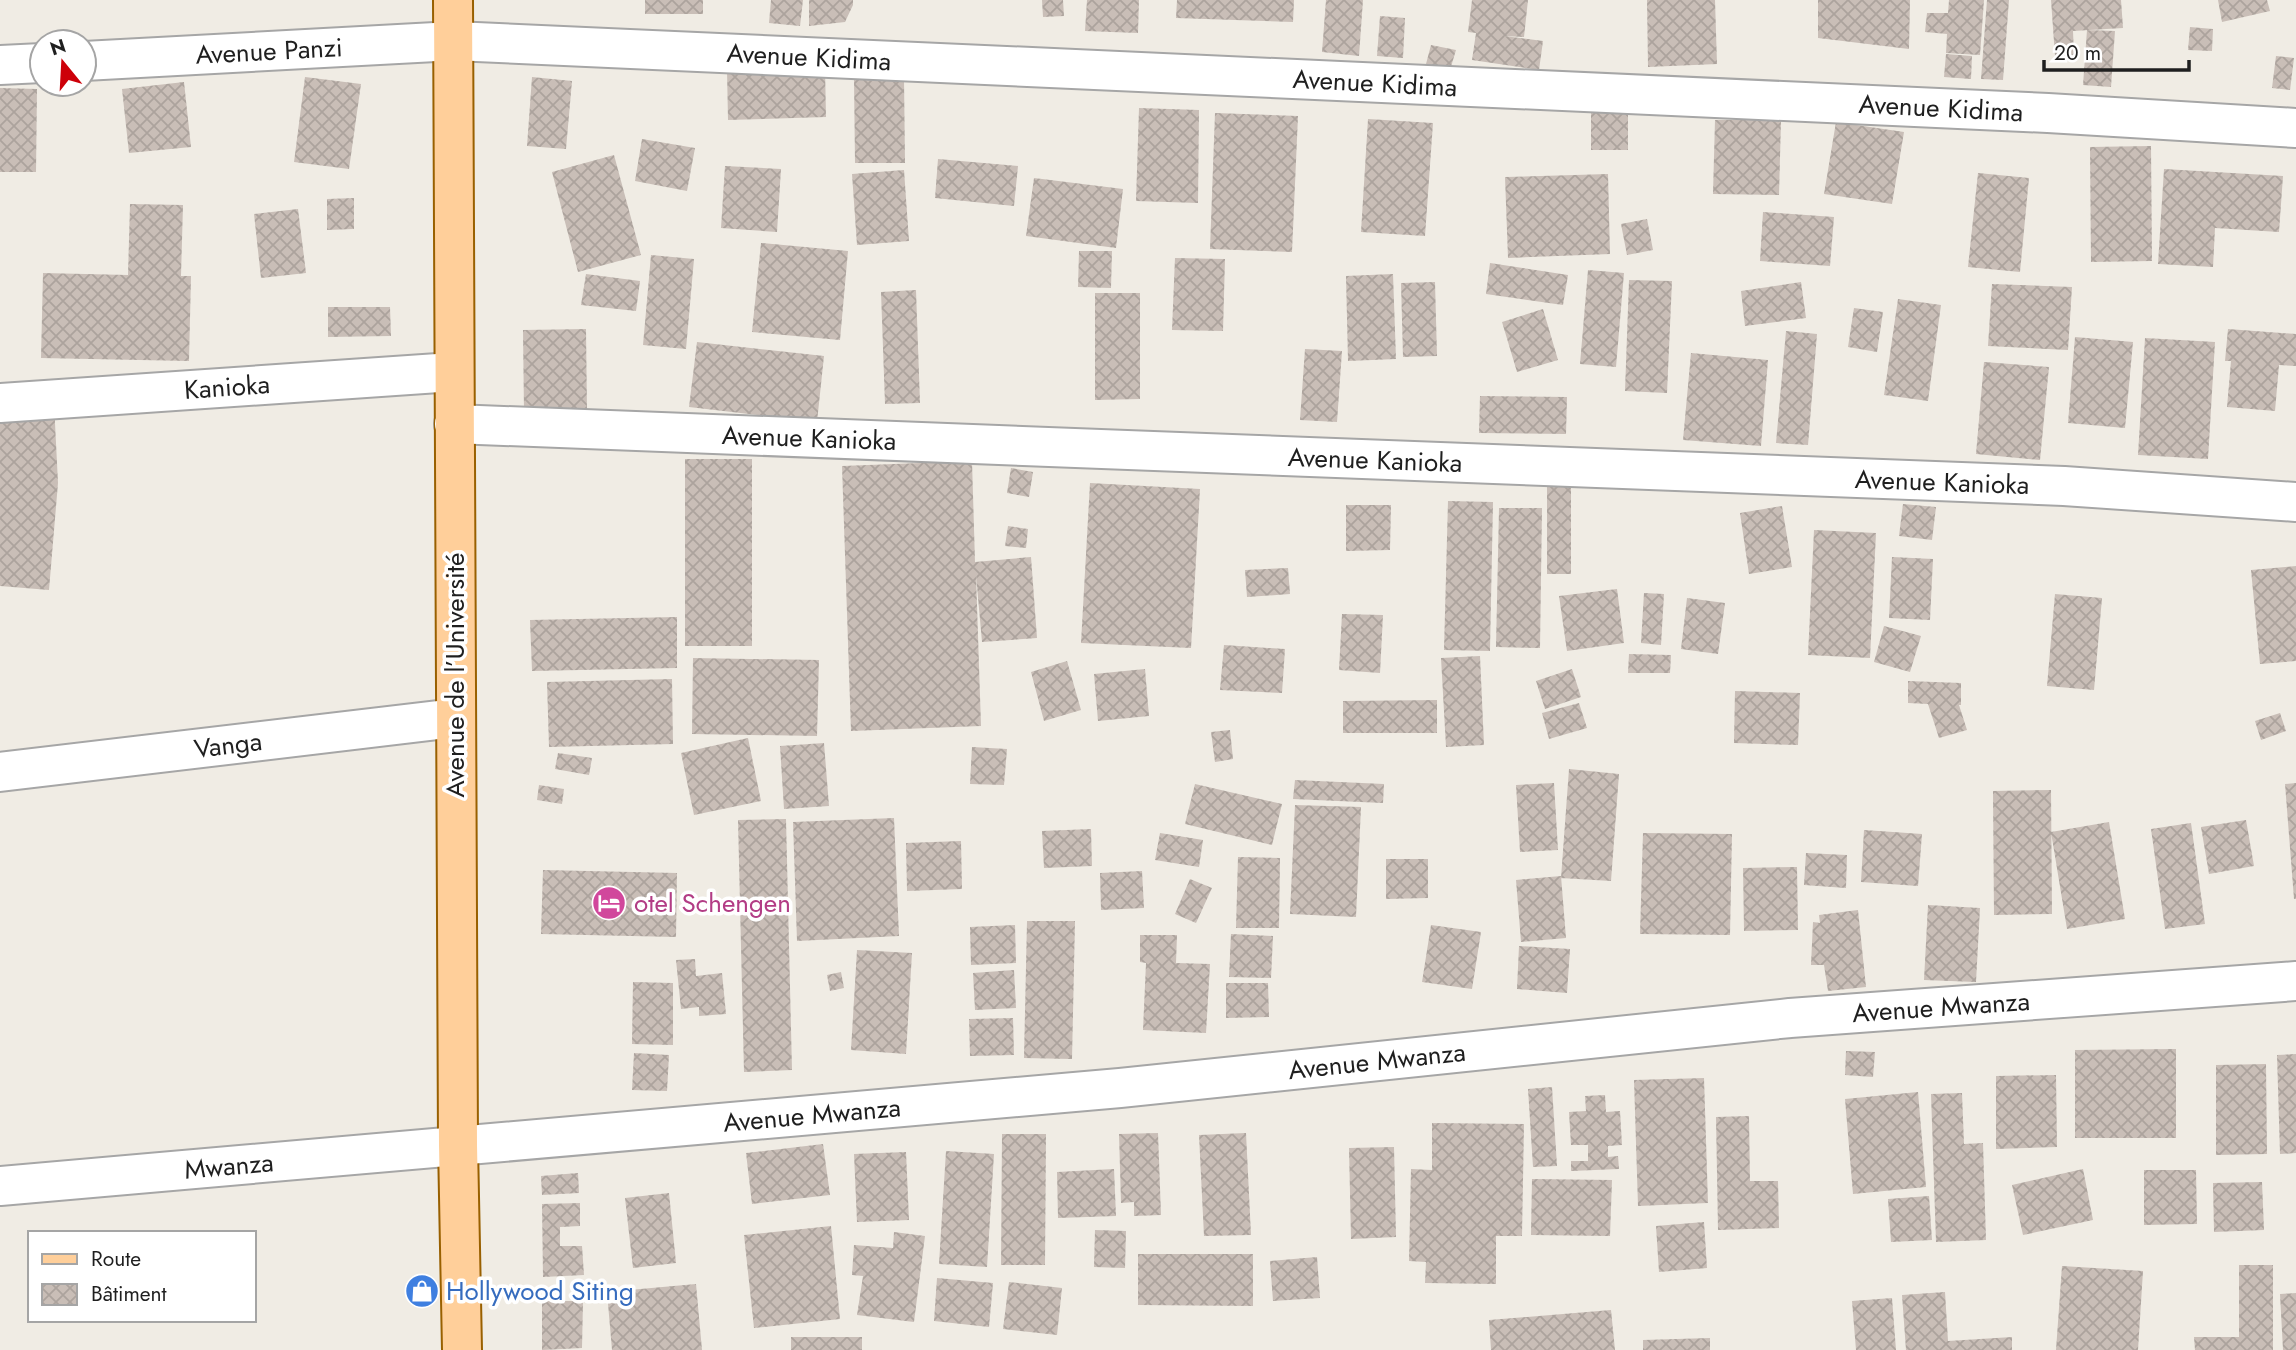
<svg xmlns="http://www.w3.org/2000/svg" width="2296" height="1350" font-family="Jost,sans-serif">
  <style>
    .building { fill: url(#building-cross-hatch) }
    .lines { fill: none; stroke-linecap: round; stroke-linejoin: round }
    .minor-casing { stroke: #a6a6a6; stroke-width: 42 }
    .major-casing { stroke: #996000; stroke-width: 42 }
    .minor { stroke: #fff; stroke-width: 38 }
    .major { stroke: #ffcf9a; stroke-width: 38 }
    .labels { text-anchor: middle; stroke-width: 7; stroke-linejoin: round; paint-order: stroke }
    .street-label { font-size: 26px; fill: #1f1f1f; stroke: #fff }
    .hotel-label { font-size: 26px; fill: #b23c85; stroke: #fff; text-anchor: start }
    .shop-label { font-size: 26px; fill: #366cbe; stroke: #fff; text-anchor: start }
  </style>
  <defs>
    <pattern id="building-cross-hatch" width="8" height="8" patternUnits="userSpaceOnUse" patternTransform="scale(1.75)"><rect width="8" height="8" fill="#c9beb7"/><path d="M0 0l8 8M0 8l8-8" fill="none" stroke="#aca39d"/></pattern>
  </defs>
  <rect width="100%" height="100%" fill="#f0ece4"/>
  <path class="building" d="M645 0H703V14H645Z
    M771 0H803L800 26 769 23Z
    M809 0H853V5L845 22 809 26Z
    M1042 0H1063L1064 16 1043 17Z
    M1087 0H1139L1138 33 1085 31Z
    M1177 0H1294L1293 22 1176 18Z
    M1326 0H1363L1359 56 1322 52Z
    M1472 0H1528L1524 37 1504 36 1543 41 1539 70 1472 60 1476 33 1468 32Z
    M1647 0H1715L1717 64 1648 67Z
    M1818 0H1910L1909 49 1818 38Z
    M1949 0H1984L1980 55 1946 53 1947 34 1925 32 1927 13H1948Z
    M1987 0H2009L2003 80 1981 79Z
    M2051 0H2121L2123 28 2073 31 2074 55 2055 56Z
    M2218 0H2267L2270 11 2222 22Z
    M1380 16 1405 18 1403 58 1377 56Z
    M2190 27 2213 29 2212 51 2188 50Z
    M2087 30 2115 31 2111 87 2083 85Z
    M1431 45 1456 50 1450 70 1426 64Z
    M1946 54 1972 56 1971 79 1944 77Z
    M2276 56 2294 58 2290 90 2272 88Z
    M825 67 826 117 728 120 727 70Z
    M305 77 361 84 349 169 294 162Z
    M532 77 572 81 566 149 527 146Z
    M904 79 905 163H855L854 80Z
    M184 82 191 147 129 153 122 89Z
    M0 88 37 89 36 172H0Z
    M1628 104V150H1591V105Z
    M1139 108 1199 110 1198 203 1136 201Z
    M1215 113 1298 116 1292 252 1210 249Z
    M1368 119 1433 123 1425 236 1361 232Z
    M1715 120H1781L1779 195 1713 194Z
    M1836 122 1904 132 1892 204 1824 194Z
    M642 139 695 148 687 191 635 181Z
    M2151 146 2152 261 2091 262 2090 147Z
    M614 155 641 255 578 272 552 172Z
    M938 159 1018 166 1014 206 935 198Z
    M725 166 781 169 777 232 721 228Z
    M2164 169 2283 176 2279 232 2215 228 2213 267 2158 264Z
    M904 170 909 241 857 245 852 174Z
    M1978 173 2029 178 2020 272 1968 267Z
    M1608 174 1610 254 1508 258 1505 177Z
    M1034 178 1123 189 1116 248 1026 236Z
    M354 198V229L327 230V199Z
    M130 204 183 205 181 276H191L189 361 41 358 43 273 128 275Z
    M298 209 306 273 261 278 254 214Z
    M1763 212 1834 217 1830 266 1760 261Z
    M1647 219 1653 250 1627 255 1621 224Z
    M761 243 848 251 840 340 752 332Z
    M1079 251H1112L1111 288 1078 287Z
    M651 255 694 259 686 349 643 345Z
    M1175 258 1225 259 1223 331 1172 330Z
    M1490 263 1568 275 1563 305 1486 294Z
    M1588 270 1624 273 1616 367 1580 364Z
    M586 274 640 281 636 311 581 305Z
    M1393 274 1396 359 1348 361 1346 276Z
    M1629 280 1672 281 1667 393 1625 391Z
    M1435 282 1437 356 1403 357 1401 283Z
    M1801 282 1806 318 1745 326 1741 291Z
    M1992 284 2072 287 2068 350 1988 346Z
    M916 290 920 403 885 404 881 292Z
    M1095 293H1140V399L1095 400Z
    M1898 299 1941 305 1928 401 1884 395Z
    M328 307H390L391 336 328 337Z
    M1854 308 1883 312 1877 352 1848 347Z
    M1543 309 1558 360 1517 372 1502 322Z
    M586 329 587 411 524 412 523 330Z
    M2228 329 2296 334V366L2279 365 2275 411 2227 407 2231 361H2225Z
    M1786 331 1817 334 1808 445 1776 443Z
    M2075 337 2133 342 2125 428 2068 423Z
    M2145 338 2215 342 2208 459 2138 455Z
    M697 342 824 356 817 422 689 407Z
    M1305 349 1342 351 1337 422 1300 420Z
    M1691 353 1768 360 1761 446 1683 440Z
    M1984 362 2049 367 2040 460 1976 454Z
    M1480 396 1567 397 1566 434 1479 433Z
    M54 403 58 483 49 590 0 586V406Z
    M685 459H752V646H685Z
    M972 461 975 562 1031 557 1037 638 982 642 976 575 981 726 851 731 842 466Z
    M1011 468 1033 472 1029 497 1007 493Z
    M1090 483 1200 489 1191 648 1081 643Z
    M1547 487H1571V574H1547Z
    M1448 501 1493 502 1490 651 1444 650Z
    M1903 504 1936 507 1932 540 1899 536Z
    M1346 505H1391L1390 550 1346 551Z
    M1782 506 1792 567 1749 574 1740 513Z
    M1499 508H1542L1540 648 1496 647Z
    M1008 526 1028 529 1026 548 1005 546Z
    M1814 530 1876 533 1870 658 1808 655Z
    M1892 557 1933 559 1930 620 1889 618Z
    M2296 566V661L2260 664 2251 570Z
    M1288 568 1290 594 1247 597 1245 570Z
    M1617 589 1624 643 1567 651 1559 596Z
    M1644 593 1664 594 1661 645 1641 643Z
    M2055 594 2102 598 2094 690 2047 686Z
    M1687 598 1725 603 1718 654 1681 649Z
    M1342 614 1383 615 1380 673 1339 670Z
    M677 617V668L532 671 530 620Z
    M1884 626 1921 636 1910 672 1874 662Z
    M1224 645 1285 649 1282 693 1220 690Z
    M1629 654 1671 655 1670 673H1628Z
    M1480 656 1484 745 1446 747 1441 658Z
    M693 658 819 660 817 736 692 734Z
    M1067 661 1081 710 1044 721 1031 672Z
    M1145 669 1149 716 1098 721 1094 674Z
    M1572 669 1581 697 1545 709 1536 681Z
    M672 679 673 744 549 747 547 682Z
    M1908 681 1961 683V705H1959L1967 730 1939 738 1928 704 1908 703Z
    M1735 691 1800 693 1798 745 1734 743Z
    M1437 700V733H1343V701Z
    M1579 703 1587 728 1549 739 1542 713Z
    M2280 713 2286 731 2261 740 2255 721Z
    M1230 730 1233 759 1215 762 1211 732Z
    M748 738 761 801 694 815 681 753Z
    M824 743 829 806 784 809 780 746Z
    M972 747 1007 749 1004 785 970 784Z
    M558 753 592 758 589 775 555 769Z
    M1569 769 1619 774 1611 881 1561 878Z
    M1295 780 1384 784 1383 803 1293 799Z
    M1554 783 1558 850 1520 852 1516 785Z
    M2296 783V899H2294L2285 784Z
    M1195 784 1282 804 1272 845 1185 824Z
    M539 785 564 789 562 804 537 800Z
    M2051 790 2052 914 1994 915 1993 791Z
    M1295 805 1361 807 1356 917 1290 914Z
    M894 818 899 936 797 941 793 822Z
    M786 819 792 1070 744 1072 738 820Z
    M2246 820 2254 866 2209 874 2201 827Z
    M2109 822 2125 919 2067 929 2051 832Z
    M2191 823 2205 924 2165 929 2151 829Z
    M1091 829 1092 866 1044 868 1042 831Z
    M1864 830 1922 834 1918 886 1861 882Z
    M1160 833 1203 840 1199 867 1155 860Z
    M1643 833 1732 834 1730 935 1640 934Z
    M961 841 962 889 907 891 906 843Z
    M1806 853 1847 855 1846 888 1804 885Z
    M1238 857 1280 858 1279 928H1236Z
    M1386 859H1428V898L1386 899Z
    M1797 867 1798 930 1744 931 1743 868Z
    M543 870 677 873 676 937 541 934Z
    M1142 871 1144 908 1101 910 1100 873Z
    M1561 876 1566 938 1521 942 1516 880Z
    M1190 879 1212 888 1196 923 1175 914Z
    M1928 905 1980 908 1976 982 1924 980Z
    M1858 910 1866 987 1828 991 1824 965H1811L1813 922 1820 923 1819 915Z
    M1027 921H1075L1072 1059 1024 1058Z
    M1015 925 1016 963 971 965 970 927Z
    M1431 925 1481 932 1472 989 1422 982Z
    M1231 934 1273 936 1271 978 1229 977Z
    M1140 935H1177L1176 963 1210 964 1206 1033 1143 1030 1146 963 1140 962Z
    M1519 946 1570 949 1567 993 1517 989Z
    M857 950 912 953 906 1054 851 1050Z
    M695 959 696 976 722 973 726 1014 699 1016V1007L681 1009 676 960Z
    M1014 970 1016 1008 975 1010 973 973Z
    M841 972 844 988 830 991 827 975Z
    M633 982 673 983V1045L632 1044Z
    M1226 983H1268L1269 1017 1226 1018Z
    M1013 1018 1014 1055 970 1056 969 1019Z
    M2176 1049V1138H2075V1050Z
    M1846 1051 1875 1052 1873 1077 1845 1075Z
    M634 1053 669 1055 667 1091 632 1090Z
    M2296 1054V1153L2280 1154 2277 1055Z
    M2266 1064 2267 1154 2216 1155V1065Z
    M2056 1075 2057 1147 1996 1149V1076Z
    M1704 1078 1708 1203 1638 1206 1634 1080Z
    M1552 1087 1557 1166 1533 1167 1528 1089Z
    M1918 1092 1926 1187 1853 1194 1845 1099Z
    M1962 1093 1964 1144 1983 1143 1986 1240 1936 1242 1931 1094Z
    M1605 1095 1606 1112 1620 1111 1622 1145 1608 1146V1157L1618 1156 1619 1169 1571 1171V1161H1588V1145H1571L1569 1112 1586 1111 1585 1096Z
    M1749 1116 1750 1181H1778L1779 1228 1718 1230 1716 1117Z
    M1432 1123 1524 1124 1522 1236H1496V1284L1425 1283 1426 1262 1409 1261 1411 1169 1432 1170Z
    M1158 1133 1161 1215 1134 1216V1202L1121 1203 1119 1134Z
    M1246 1133 1251 1235 1204 1236 1199 1135Z
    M1002 1134H1046L1045 1265H1001Z
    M823 1144 830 1195 752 1204 746 1153Z
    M1394 1147 1396 1237 1351 1239 1349 1148Z
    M946 1151 994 1154 987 1267 939 1264Z
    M906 1152 909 1220 857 1222 854 1154Z
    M1114 1169 1116 1216 1058 1218 1057 1172Z
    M2083 1169 2093 1220 2023 1235 2012 1185Z
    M2144 1170H2196L2197 1224 2144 1225Z
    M578 1173 579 1193 542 1195 541 1176Z
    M1532 1179 1612 1180 1610 1236 1531 1235Z
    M2262 1182 2264 1230 2214 1232 2213 1183Z
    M669 1193 676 1263 633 1268 625 1198Z
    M1929 1196 1932 1240 1891 1242 1888 1199Z
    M580 1203V1226L560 1227V1246H582L584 1275 543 1277 542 1204Z
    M1704 1222 1707 1268 1659 1272 1656 1226Z
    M831 1226 840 1319 754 1328 744 1235Z
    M1095 1230 1126 1231 1125 1268 1094 1267Z
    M894 1232 925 1236 914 1322 857 1315 863 1276 852 1275 854 1245 893 1248Z
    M1138 1254H1253V1306L1138 1305Z
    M1317 1257 1320 1298 1273 1301 1270 1261Z
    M2239 1265H2273V1350H2195L2194 1337H2239Z
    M2062 1266 2143 1271 2138 1350H2056Z
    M937 1278 993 1283 989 1327 934 1321Z
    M1009 1282 1062 1288 1057 1335 1003 1329Z
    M696 1284 702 1350H612L607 1292Z
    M1945 1292 1948 1341 2012 1337V1350H1906L1902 1295Z
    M2296 1293V1350H2283L2280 1294Z
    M1892 1298 1896 1350H1856L1852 1301Z
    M542 1301H583L582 1348 542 1350Z
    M1611 1310 1615 1350H1491L1489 1320Z
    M791 1337H862V1350H791Z
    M1710 1338V1350H1643V1340Z"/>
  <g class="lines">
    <g class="minor-casing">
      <path id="minor" d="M84 61 454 41 2048 113 2296 128
        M0 65 42 63
        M0 403 453 372
        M454 424 2064 486 2296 502
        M0 772 455 718
        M0 1186 1120 1088 1790 1018 2296 981"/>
    </g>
    <g class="major-casing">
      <path id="major" d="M453 0 458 1145 462 1350"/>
    </g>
    <use href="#minor" class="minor"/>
    <use href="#major" class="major"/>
  </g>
  <defs>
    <g id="hotel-disc" transform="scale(1.75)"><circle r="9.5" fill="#d1479c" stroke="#fff"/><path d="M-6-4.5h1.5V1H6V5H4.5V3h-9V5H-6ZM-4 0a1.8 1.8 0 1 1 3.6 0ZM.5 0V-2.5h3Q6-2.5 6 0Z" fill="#fff"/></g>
    <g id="shop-disc" transform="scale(1.75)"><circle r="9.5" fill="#3f7fe0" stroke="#fff"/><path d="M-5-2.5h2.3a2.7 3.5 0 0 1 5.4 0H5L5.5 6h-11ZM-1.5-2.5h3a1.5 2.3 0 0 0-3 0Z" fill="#fff"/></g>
  </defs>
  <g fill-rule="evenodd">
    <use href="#hotel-disc" x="609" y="903"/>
    <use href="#shop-disc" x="422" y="1291"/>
  </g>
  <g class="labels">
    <g class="street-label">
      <text transform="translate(269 51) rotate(-3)" y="9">Avenue Panzi</text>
      <text transform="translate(809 57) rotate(3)" y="9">Avenue Kidima</text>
      <text transform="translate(1375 83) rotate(3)" y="9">Avenue Kidima</text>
      <text transform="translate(1941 108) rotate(3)" y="9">Avenue Kidima</text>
      <text transform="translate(227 387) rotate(-4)" y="9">Kanioka</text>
      <text transform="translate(809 438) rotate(2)" y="9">Avenue Kanioka</text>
      <text transform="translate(1375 460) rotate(2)" y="9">Avenue Kanioka</text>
      <text transform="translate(1942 482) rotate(2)" y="9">Avenue Kanioka</text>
      <text transform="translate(455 675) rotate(-90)" y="9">Avenue de l’Université</text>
      <text transform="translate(228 745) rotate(-7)" y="9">Vanga</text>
      <text transform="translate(1941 1007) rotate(-4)" y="9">Avenue Mwanza</text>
      <text transform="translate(1377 1061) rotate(-6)" y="9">Avenue Mwanza</text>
      <text transform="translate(812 1115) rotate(-5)" y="9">Avenue Mwanza</text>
      <text transform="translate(229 1166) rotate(-5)" y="9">Mwanza</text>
    </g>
    <g class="hotel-label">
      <text x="634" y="912">otel Schengen</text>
    </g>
    <g class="shop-label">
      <text x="446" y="1300">Hollywood Siting</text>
    </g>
  </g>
  <rect x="28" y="1231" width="228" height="91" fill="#ffffff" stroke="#a5a5a5" stroke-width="2"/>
  <rect x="42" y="1254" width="35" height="10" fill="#ffcf9a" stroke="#a5a5a5" stroke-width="2"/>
  <text x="91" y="1266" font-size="21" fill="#1f1f1f">Route</text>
  <rect x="42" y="1284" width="35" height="21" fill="url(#building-cross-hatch)" stroke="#a5a5a5" stroke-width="2"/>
  <text x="91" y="1301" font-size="21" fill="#1f1f1f">Bâtiment</text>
  <g transform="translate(63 63) rotate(342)"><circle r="33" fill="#ffffff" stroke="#a5a5a5" stroke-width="2"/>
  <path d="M0-5L12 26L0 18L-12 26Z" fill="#cd0009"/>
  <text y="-10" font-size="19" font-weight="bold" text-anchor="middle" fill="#1f1f1f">N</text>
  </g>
  <path d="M2044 60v10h145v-10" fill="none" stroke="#1f1f1f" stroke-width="3.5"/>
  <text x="2054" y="60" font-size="21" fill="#1f1f1f" stroke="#ffffff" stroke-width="5" paint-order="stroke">20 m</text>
</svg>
